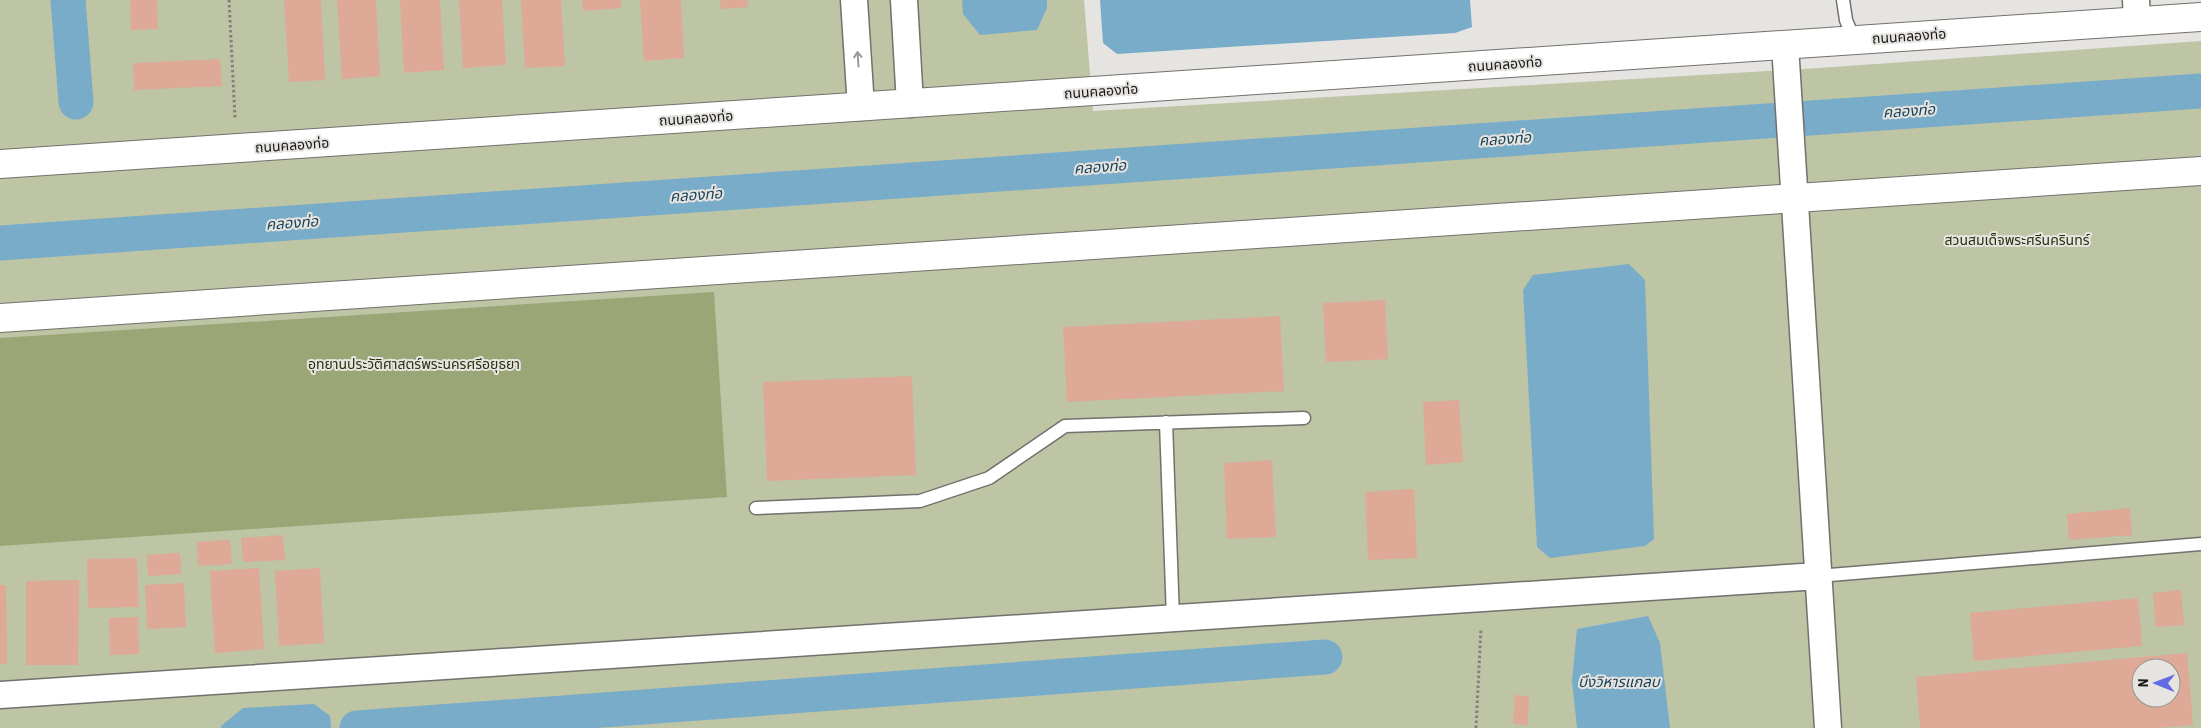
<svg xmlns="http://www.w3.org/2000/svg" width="2201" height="728" font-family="'Roboto Condensed','Noto Sans Thai',sans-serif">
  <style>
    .green { fill: #bdc5a5; fill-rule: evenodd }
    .forest { fill: #9aa676 }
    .water { fill: #79acc8 }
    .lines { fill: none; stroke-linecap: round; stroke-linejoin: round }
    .canal { stroke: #79acc8; stroke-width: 35 }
    .building { fill: #dea997; fill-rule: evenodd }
    .service-casing { stroke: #73706d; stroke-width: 15 }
    .minor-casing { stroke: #73706d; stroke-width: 29 }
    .tertiary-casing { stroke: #73706d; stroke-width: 30 }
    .path { stroke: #82807e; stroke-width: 3; stroke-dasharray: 2.5 2.5; stroke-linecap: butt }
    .service { stroke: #fff; stroke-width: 12 }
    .minor { stroke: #fff; stroke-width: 26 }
    .tertiary { stroke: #fff; stroke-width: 28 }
    .oneway { stroke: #989897 }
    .labels { text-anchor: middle; stroke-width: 4; stroke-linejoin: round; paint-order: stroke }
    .street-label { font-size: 14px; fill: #1a1918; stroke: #e6e4e1 }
    .park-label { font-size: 14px; fill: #2a310a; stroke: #e6e4e1 }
    .water-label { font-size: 15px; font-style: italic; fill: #194358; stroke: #e6e4e1 }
  </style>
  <rect width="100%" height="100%" fill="#e6e4e1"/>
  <path class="green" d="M0 0H1084L1093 111 1819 68 2201 41V728H0ZM2141 668H2171V698H2141Z"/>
  <path class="forest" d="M714 292 727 497 0 546V338Z"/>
  <path class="water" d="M962 0H1047V8L1037 30 980 35 963 14Z
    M1100 0H1470L1472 27 1455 33 1117 54 1103 43Z
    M1629 264 1645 280 1654 539 1645 546 1550 558 1537 547 1523 290 1533 275Z
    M1648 616 1660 643 1670 728H1577L1572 681 1577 629Z
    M314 704 330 716 331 728H221V726L243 708Z"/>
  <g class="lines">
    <path class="canal" d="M68 0 76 102
      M0 243 2201 91
      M357 728 1325 657"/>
  </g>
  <path class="building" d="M130 0H157L158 29 131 30Z
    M284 0H321L325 80 289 82Z
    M337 0H376L380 76 342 79Z
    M400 0H440L444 70 404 73Z
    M459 0H502L506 65 463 68Z
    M521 0H561L565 66 525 68Z
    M582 0H621V8L583 11Z
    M640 0H681L684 58 644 61Z
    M720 0H747L748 7 721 9Z
    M220 59 222 86 134 90 133 63Z
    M1385 300 1388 359 1326 362 1323 303Z
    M1280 316 1284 391 1067 402 1063 327Z
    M912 376 916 475 767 481 763 382Z
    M1459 400 1463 462 1426 465 1423 402Z
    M1272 460 1276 537 1227 539 1224 463Z
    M1414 489 1417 558 1368 560 1365 492Z
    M2130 508 2132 535 2069 540 2067 514Z
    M283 535 285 560 243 562 241 538Z
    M230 540 232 564 198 566 197 542Z
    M180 553 181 574 148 576 147 555Z
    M137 558 139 607 88 608 87 559Z
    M259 568 264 649 215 653 210 571Z
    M320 568 324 643 279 646 275 571Z
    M79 580 78 665H26V581Z
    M184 583 186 627 147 629 145 585Z
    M0 585H6L7 664H0Z
    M2181 590 2184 625 2156 627 2153 593Z
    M2138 598 2142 646 1974 661 1970 613Z
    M138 617 139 654 110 655 109 618Z
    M2187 653 2193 725 2157 728H1920L1916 677ZM2141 668H2171V698H2141Z
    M1515 695 1529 696 1528 725 1513 724Z"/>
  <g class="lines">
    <g class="service-casing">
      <path id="service" d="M1843 0 1846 20 1854 40
        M1166 422 1173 618
        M756 508 920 501 989 478 1065 426 1304 418
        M1818 576 2201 544"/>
    </g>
    <g class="minor-casing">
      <path id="minor" d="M854 0 861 107
        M904 0 910 104
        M2136 0 2137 21
        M1785 45 1828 728
        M0 695 1818 576"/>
    </g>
    <g class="tertiary-casing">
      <path id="tertiary" d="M0 164 2201 17
        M0 318C734 268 1468 223 2201 171"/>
    </g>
    <path class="path" d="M229 0 235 118
      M1476 728 1481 628"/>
    <use href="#service" class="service"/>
    <use href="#minor" class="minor"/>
    <use href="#tertiary" class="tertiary"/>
  </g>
  <defs><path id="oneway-shaft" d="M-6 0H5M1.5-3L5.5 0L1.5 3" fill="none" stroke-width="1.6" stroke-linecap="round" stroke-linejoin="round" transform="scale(1.25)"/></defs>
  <use class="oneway" href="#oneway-shaft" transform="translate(858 59) rotate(-94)"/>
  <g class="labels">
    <g class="street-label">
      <text transform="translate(1909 36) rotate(-4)" y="5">ถนนคลองท่อ</text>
      <text transform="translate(1505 64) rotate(-4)" y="5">ถนนคลองท่อ</text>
      <text transform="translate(1101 91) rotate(-4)" y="5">ถนนคลองท่อ</text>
      <text transform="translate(696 118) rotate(-4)" y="5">ถนนคลองท่อ</text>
      <text transform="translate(292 145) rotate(-4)" y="5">ถนนคลองท่อ</text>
    </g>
    <g class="park-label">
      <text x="2017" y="245">สวนสมเด็จพระศรีนครินทร์</text>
      <text x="414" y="369">อุทยานประวัติศาสตร์พระนครศรีอยุธยา</text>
    </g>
    <g class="water-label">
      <text transform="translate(1909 111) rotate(-4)" y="5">คลองท่อ</text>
      <text transform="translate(1505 139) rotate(-4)" y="5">คลองท่อ</text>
      <text transform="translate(1100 167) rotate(-4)" y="5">คลองท่อ</text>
      <text transform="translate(696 195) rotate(-4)" y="5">คลองท่อ</text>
      <text transform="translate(292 223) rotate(-4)" y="5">คลองท่อ</text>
      <text x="1619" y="687">บึงวิหารแกลบ</text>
    </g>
  </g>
  <g transform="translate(2156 683) rotate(271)"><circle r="24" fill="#e6e4e1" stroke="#949391"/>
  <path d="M0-4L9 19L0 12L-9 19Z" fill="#646ae3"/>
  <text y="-8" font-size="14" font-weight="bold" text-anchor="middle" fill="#1a1918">N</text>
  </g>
</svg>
